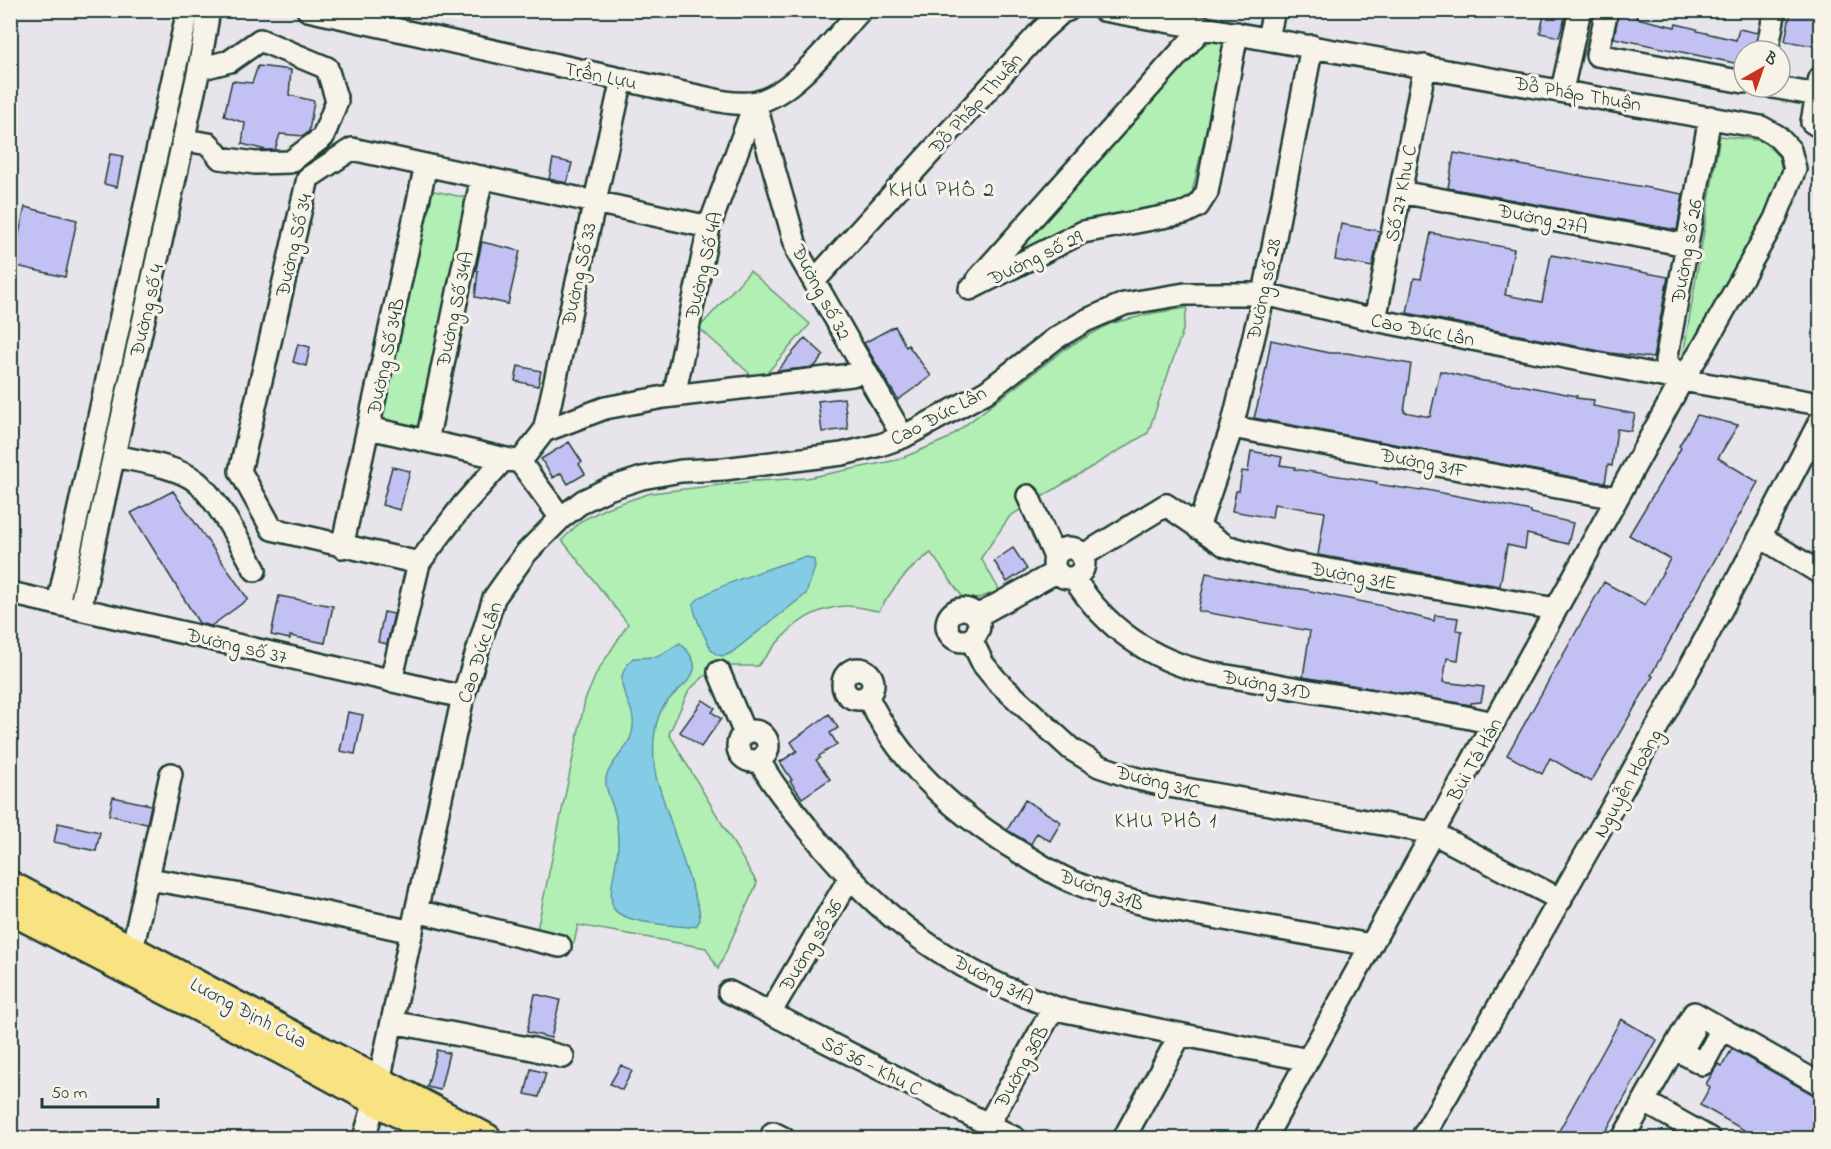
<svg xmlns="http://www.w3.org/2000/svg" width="1831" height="1149" font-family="'Indie Flower',sans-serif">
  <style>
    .green { fill: #b1efb5; stroke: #689674; stroke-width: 1.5 }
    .water { fill: #84cce5; stroke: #5c939e; stroke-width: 1.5 }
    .building { fill: #c3c1f3; stroke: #1f3d34; stroke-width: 1.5 }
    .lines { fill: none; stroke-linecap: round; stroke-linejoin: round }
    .minor-casing { stroke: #1f3d34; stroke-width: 26 }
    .major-casing { stroke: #1f3d34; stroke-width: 32 }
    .minor { stroke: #f7f3e8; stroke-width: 21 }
    .major { stroke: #f8e281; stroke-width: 27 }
    .labels { text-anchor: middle; stroke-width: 6; stroke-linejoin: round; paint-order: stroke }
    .street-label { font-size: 20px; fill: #1f3d34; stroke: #f7f3e8 }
    .neighbourhood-label { font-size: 21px; letter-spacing: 1.5px; fill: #1f3d34; stroke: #f7f3e8 }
  </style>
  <rect width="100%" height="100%" fill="#e7e4eb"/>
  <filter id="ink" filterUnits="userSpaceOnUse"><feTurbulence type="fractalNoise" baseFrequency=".0167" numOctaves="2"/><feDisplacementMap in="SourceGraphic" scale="12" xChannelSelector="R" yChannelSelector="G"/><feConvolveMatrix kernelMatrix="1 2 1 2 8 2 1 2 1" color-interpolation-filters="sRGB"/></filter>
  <g filter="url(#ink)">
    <path class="green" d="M1217 39 1225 46 1192 193 1180 204 1007 262 1202 45Z
      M1720 136 1763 141 1780 158 1783 180 1682 362Z
      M429 190 468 198 421 427 382 419Z
      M750 271 810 324 759 382 699 328Z
      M1187 308 1183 330 1148 433 1010 516 981 558 1000 591 966 602 931 553C908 568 893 588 879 611 868 610 856 605 845 606 803 609 783 635 758 666H716L689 690 669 734 757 883 718 969 706 948 578 925 574 943 537 930 585 700 597 672 628 624 562 540 581 521 606 508 651 493 754 481 807 478 897 460 947 439 1065 349 1109 324 1154 313Z"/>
    <path class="water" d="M808 557 814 560 815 567 806 594 731 653C723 657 719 657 712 651 708 643 691 611 694 604 699 590 783 564 801 558Z
      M680 643C714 675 679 683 663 707 652 726 652 756 656 777L699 909 700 920 696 926 688 927C672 925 623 923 614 909 606 895 618 863 618 846 618 835 618 824 615 814 613 803 604 790 606 778 609 761 632 748 633 726 636 700 606 685 633 658L657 657Z"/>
    <path class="building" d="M1545 10H1561L1565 18 1559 37 1540 33Z
      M1619 10H1638L1636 18 1675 27 1676 24 1697 29V31L1736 40 1739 29 1758 33 1755 51H1744V65L1614 38Z
      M1791 10H1821L1814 46 1785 41Z
      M258 66 291 70 289 95 314 101 309 131 304 136 280 134 275 150H266L242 144 245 123 224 116 232 81 252 83Z
      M1454 153 1683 194 1677 230 1448 188Z
      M110 154 123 156 117 187 104 184Z
      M553 159 572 163 567 183 549 179Z
      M25 207 77 220 65 277 12 265Z
      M1341 224 1380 231 1372 267 1335 260Z
      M1431 233 1514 249 1505 295 1542 302 1551 255 1668 277 1653 358 1610 353 1407 313 1414 278 1421 279Z
      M482 242 520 251 508 304 475 297 478 271 476 270Z
      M895 326 906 347 908 345 931 376 898 400 864 343Z
      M805 338 824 355 814 367 777 371Z
      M1271 340 1329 353H1347L1411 364 1404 412 1430 417 1440 371 1483 381 1520 385 1577 396 1576 398 1594 400 1593 406 1635 414 1631 431 1617 429 1612 466 1608 465 1605 483 1254 418 1263 384Z
      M298 344 310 347 306 366 293 362Z
      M518 366 541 371 538 386 515 381Z
      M844 398 848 429 822 432 818 401Z
      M1697 415 1738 425 1718 458 1758 482 1651 675 1653 676 1591 782 1550 758 1542 774 1507 755 1604 582 1645 605 1670 559 1629 535 1681 448 1679 446Z
      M569 442 582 462 579 464 585 474 568 484 561 473 553 478 541 459Z
      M1251 451 1282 457 1280 465 1295 467 1294 469 1377 482 1376 484 1421 491 1422 489 1468 498 1531 511V513L1573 523 1568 544 1527 534 1525 549 1507 545 1500 586 1318 555 1325 512 1274 504 1272 518 1232 511 1236 491H1239L1242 471 1248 472Z
      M392 467 410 471 400 510 382 505Z
      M173 491 248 599 211 626 199 623 131 513Z
      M1013 548 1027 569 1007 582 994 561Z
      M1206 573 1280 587 1301 589 1388 607V609L1434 621 1435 615 1458 618 1456 630 1462 631 1458 660 1447 658 1443 682 1484 687 1481 702 1471 703V705L1303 677 1310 631 1198 611Z
      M279 596 333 606 325 643 290 636V639L271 635Z
      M384 612 394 614 387 644 378 642Z
      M703 700 715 708 712 712 721 719 701 747 680 732Z
      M348 712 363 715 355 754 340 751Z
      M829 714 838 728 830 733 837 744 819 756 820 758 816 760 830 779 802 798 790 781 792 780 780 762 797 751 791 742Z
      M113 797 151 805 147 824 109 815Z
      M1025 800 1061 822 1050 841 1037 833 1031 844 1007 830Z
      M58 823 100 832 96 851 54 842Z
      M535 994 560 1000 551 1038 527 1032Z
      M1621 1019 1657 1040 1602 1138H1555Z
      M1732 1049 1814 1095 1821 1097V1138H1758L1700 1105 1710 1087 1706 1084 1713 1072 1718 1064 1722 1066Z
      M437 1050 449 1053 440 1090 427 1087Z
      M621 1065 632 1071 622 1090 610 1084Z
      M531 1069 546 1073 539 1097 525 1094Z"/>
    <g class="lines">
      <g class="minor-casing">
        <path id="minor" d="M308 10 720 101C732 103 745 105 757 102 794 94 835 38 861 10
          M1103 10 1761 127 1777 136 1790 150 1795 169 1775 219 1704 346 1682 380 1265 1138
          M1607 10 1597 55 1744 82
          M1268 38 1274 10
          M1767 51 1775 10
          M1820 78 1812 122 1820 127
          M1773 87 1817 95
          M1562 90 1580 10
          M755 103 798 253 903 437
          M184 140 209 144 220 158 255 163 290 162 323 137 337 101 327 68 260 40 230 61 199 69
          M1400 192 1687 245
          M978 279 1203 27
          M814 281 1041 31 1062 12 1068 10
          M970 289 1083 232 1184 213 1198 206 1207 192 1237 33
          M1375 320 1425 66
          M1682 380 1666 361 1710 117
          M674 396 709 227 755 103
          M1232 427 1617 498
          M369 428 515 461
          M544 431 605 408 664 397 852 375 865 371
          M427 441 482 177
          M114 456C137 461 178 466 197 482 216 498 243 547 255 570
          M1028 496 1055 557
          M561 518 520 462 544 431 622 79
          M1198 528 1232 427 1264 294 1312 46
          M1761 537 1820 573
          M342 547 426 165
          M1054 563a15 15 0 1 1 30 0a15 15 0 1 1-30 0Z
          M1082 556 1166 505 1226 546 1283 562 1556 609
          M419 563 272 529 240 471 308 178 352 149 709 227
          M1074 578C1104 627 1152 661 1209 673 1231 677 1254 680 1277 685 1349 699 1422 706 1493 723
          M10 593 463 697
          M58 604 188 10
          M80 609 199 69 209 10
          M947 625a16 16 0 1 1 32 0a16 16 0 1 1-32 0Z
          M977 616 1056 572
          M971 639 983 664 997 681 1071 749 1099 766 1134 778 1169 786 1433 833 1561 900
          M843 684a15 15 0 1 1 30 0a15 15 0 1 1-30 0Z
          M719 672 745 734
          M391 681 419 563 463 505 504 459
          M867 696C901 765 956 815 1021 853 1038 863 1055 875 1073 882 1119 901 1169 910 1218 918 1269 927 1320 936 1371 945
          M738 746a15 15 0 1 1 30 0a15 15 0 1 1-30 0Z
          M759 760C773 786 791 807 809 830 838 865 868 899 905 927 952 964 1009 992 1065 1011L1308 1060
          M149 879 253 897 412 932
          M416 911 560 946
          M132 950 171 774
          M729 992 1015 1138
          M770 1013 850 877
          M392 1022 533 1049 563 1057
          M1692 1033 1681 1052 1703 1064 1722 1029
          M379 1081 463 697 494 598 526 553 561 518 583 501 608 489 642 478 681 471 724 469 842 454 880 445 903 437 986 392 1056 338 1087 320 1124 304 1185 294H1264L1375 320 1682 380 1820 404
          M1645 1102 1709 1138
          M988 1125 1054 1007
          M773 1133 783 1138
          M364 1138 375 1101
          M1124 1138 1180 1035
          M1422 1138C1560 902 1696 665 1820 421
          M1623 1138 1694 1013 1820 1084"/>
      </g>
      <g class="major-casing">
        <path id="major" d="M10 885 487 1138
          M10 910 281 1050 444 1138"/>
      </g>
      <use href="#minor" class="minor"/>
      <use href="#major" class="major"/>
    </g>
  </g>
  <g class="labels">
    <g class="street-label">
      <text transform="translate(601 75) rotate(12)" y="7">Trần Lựu</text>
      <text transform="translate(1578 93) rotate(10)" y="7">Đỗ Pháp Thuận</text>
      <text transform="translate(975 103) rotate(-48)" y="7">Đỗ Pháp Thuận</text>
      <text transform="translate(1400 193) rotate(-79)" y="7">Số 27 Khu C</text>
      <text transform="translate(1543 218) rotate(11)" y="7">Đường 27A</text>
      <text transform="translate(293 245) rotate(-77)" y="7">Đường Số 34</text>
      <text transform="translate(1686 251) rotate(-80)" y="7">Đường số 26</text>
      <text transform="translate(1035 257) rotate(-26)" y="7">Đường số 29</text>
      <text transform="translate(703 265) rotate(-77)" y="7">Đường Số 4A</text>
      <text transform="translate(578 274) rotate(-78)" y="7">Đường Số 33</text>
      <text transform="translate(1263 289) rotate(-78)" y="7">Đường số 28</text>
      <text transform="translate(822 292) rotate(62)" y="7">Đường số 32</text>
      <text transform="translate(454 309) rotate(-78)" y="7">Đường Số 34A</text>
      <text transform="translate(146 310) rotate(-77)" y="7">Đường số 4</text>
      <text transform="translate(1423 329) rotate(11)" y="7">Cao Đức Lân</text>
      <text transform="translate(385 356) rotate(-78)" y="7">Đường Số 34B</text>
      <text transform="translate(938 415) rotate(-28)" y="7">Cao Đức Lân</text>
      <text transform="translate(1424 462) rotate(11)" y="7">Đường 31F</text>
      <text transform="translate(1354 575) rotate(10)" y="7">Đường 31E</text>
      <text transform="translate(237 645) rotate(13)" y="7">Đường số 37</text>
      <text transform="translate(479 652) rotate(-72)" y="7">Cao Đức Lân</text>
      <text transform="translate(1267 684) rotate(11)" y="7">Đường 31D</text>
      <text transform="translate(1474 759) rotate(-61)" y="7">Bùi Tá Hán</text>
      <text transform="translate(1158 781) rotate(14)" y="7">Đường 31C</text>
      <text transform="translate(1627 783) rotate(-61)" y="7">Nguyễn Hoàng</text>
      <text transform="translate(1102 889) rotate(20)" y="7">Đường 31B</text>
      <text transform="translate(810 945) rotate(-59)" y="7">Đường số 36</text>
      <text transform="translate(994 979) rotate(27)" y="7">Đường 31A</text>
      <text transform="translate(249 1012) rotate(28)" y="7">Lương Định Của</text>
      <text transform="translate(872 1065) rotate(27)" y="7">Số 36 - Khu C</text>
      <text transform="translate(1021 1066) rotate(-61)" y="7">Đường 36B</text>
    </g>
    <g class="neighbourhood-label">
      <text x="942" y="196">KHU PHỐ 2</text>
      <text x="1166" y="827">KHU PHỐ 1</text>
    </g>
  </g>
  <rect width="1831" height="1149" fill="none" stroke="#f7f3e8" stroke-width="36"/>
  <rect x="18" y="18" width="1795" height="1113" fill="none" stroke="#1f3d34" stroke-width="2" filter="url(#ink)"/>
  <g transform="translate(1762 69) rotate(40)"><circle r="28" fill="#f7f3e8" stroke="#a1aaa0" stroke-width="1.5"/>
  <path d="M0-4.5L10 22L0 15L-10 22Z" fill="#c8321e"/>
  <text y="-9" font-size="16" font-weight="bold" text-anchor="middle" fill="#1f3d34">B</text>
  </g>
  <path d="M42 1098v9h116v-9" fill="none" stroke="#1f3d34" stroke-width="3"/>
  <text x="51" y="1098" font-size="18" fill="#1f3d34" stroke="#f7f3e8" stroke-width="4.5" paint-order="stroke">50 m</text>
</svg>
